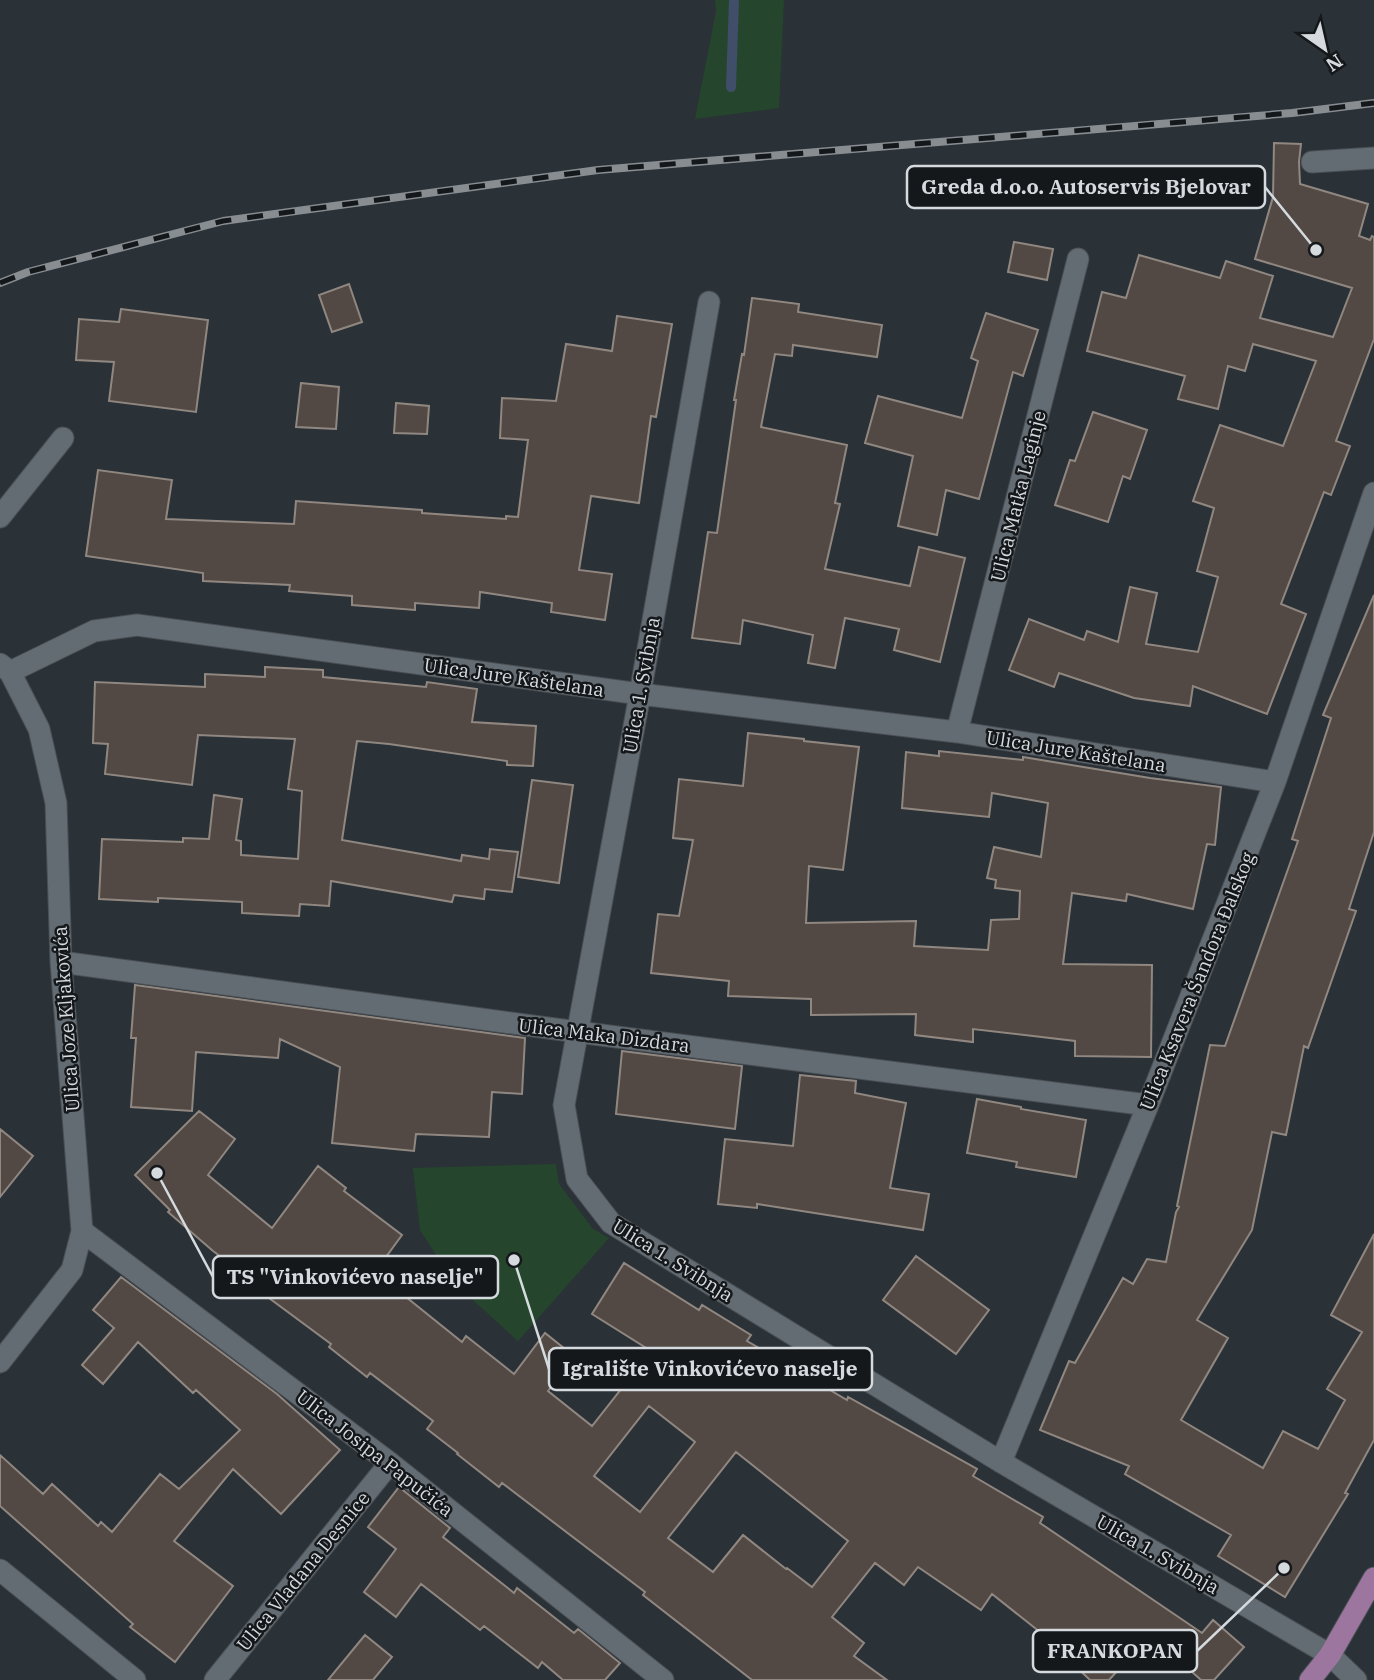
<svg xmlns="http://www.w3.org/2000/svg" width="1374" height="1680" font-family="'IBM Plex Serif',serif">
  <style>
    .green { fill: #25462d }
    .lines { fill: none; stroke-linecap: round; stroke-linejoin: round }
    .stream { stroke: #404e6a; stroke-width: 10 }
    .building { fill: #524944; stroke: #918781; stroke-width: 2; fill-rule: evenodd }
    .minor-casing { stroke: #494f54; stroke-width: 23 }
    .major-casing { stroke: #494f54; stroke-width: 23 }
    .minor { stroke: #646c73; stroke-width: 21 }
    .major { stroke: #9c769f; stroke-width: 21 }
    .rail-casing { stroke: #878d91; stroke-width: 8 }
    .rail { stroke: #15181b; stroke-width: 5; stroke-dasharray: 16; stroke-linecap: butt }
    .labels { text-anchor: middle; stroke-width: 5; stroke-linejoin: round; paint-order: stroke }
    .street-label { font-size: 19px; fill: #d5dade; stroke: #15181b }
    .leader { fill: none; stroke: #d5dade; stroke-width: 2.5 }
    .callout-dot { fill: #d5dade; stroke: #15181b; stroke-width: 2.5 }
    .callout { fill: #15181b; stroke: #d5dade; stroke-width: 2.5 }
    .callout-label { font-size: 21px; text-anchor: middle; font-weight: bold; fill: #d5dade }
  </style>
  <rect width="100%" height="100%" fill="#2a3137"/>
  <path class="green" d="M715 0H784L779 108 695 119 716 11Z
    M556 1164 559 1184 593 1229 609 1238 518 1341 454 1283 420 1230 413 1168Z"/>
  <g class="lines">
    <path class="stream" d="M731 87 734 0"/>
  </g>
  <path class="building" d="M1274 143 1301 144 1299 162 1300 184 1368 204 1359 236 1370 240 1372 236 1374 237V339L1336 441 1350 446 1331 495 1324 492 1281 604 1306 614 1267 714 1193 686 1190 706 1134 698 1059 673 1054 687 1009 670 1029 619 1084 640 1087 631 1118 642 1130 587 1157 593 1146 644 1198 652 1218 577 1197 571 1214 508 1193 501 1220 425 1283 446 1316 361 1253 344 1245 371 1228 366 1218 409 1178 399 1185 376 1087 351 1102 292 1126 298 1139 255 1220 278 1226 261 1273 276 1260 318 1333 337 1352 288 1255 259 1273 197Z
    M1014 242 1053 249 1047 280 1008 272Z
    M349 284 362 322 332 332 319 295Z
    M752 298 799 304 798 312 882 325 877 357 793 345 792 356 775 354 761 427 847 445 835 503 840 504 825 569 910 586 919 547 965 558 940 662 894 650 899 629 845 618 835 668 808 663 813 635 743 620 740 644 692 638 708 532 717 533 736 400H734L742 354 744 355Z
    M121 309 208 320 196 412 109 401 114 362 76 360 79 319 119 322Z
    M986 313 1038 330 1023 376 1013 372 979 499 946 490 937 535 898 526 913 456 865 443 878 396 962 418 978 361 971 358Z
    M617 316 672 324 656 417 651 416 639 503 591 496 579 570 612 574 605 620 551 612 552 603 480 592 479 608 415 603V610L352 605V596L289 591 290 585 203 581V573L86 556 98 470 172 480 166 519 294 524 296 501 422 510V513L506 519V516L518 517 528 440 500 438 502 398 556 401 566 344 612 351Z
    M301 383 339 387 336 429 296 427Z
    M396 403 429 406 427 434 394 433Z
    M1093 412 1147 430 1130 479 1123 476 1108 522 1055 505 1070 460 1075 461Z
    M1374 595V832L1349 909 1356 911 1308 1048 1304 1046 1286 1135 1272 1132 1252 1230 1197 1320 1228 1338 1181 1420 1263 1468 1283 1431 1318 1449 1345 1400 1327 1389 1362 1332 1331 1315 1374 1234V1440L1345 1493 1348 1494 1285 1597 1218 1556 1231 1535 1125 1474 1129 1466 1040 1430 1069 1361 1075 1363 1123 1278 1133 1284 1147 1259 1166 1262 1176 1212 1179 1207 1177 1206 1210 1045 1225 1046 1298 841 1292 839 1331 718 1323 715Z
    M265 667 323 670V677L426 687 427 682 477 689 472 722 536 726 533 766 507 765V761L389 744 357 741 342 840 461 861 462 855 489 859 490 849 518 852 512 892 485 889 484 899 454 895 452 902 331 881 329 906 300 904 299 916 242 913V902L158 898V902L99 899 102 839 183 842V838L209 839 214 795 242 799 236 840 241 841V855L298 859 302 791 288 789 295 739 198 735 192 785 105 774 108 744 93 743 95 682 205 687V674L265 677Z
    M748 733 804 739V741L859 747 843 870 809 866 806 923 916 921 914 946 988 950 991 920 1019 919 1020 891 995 888 996 880 987 878 994 847 1041 857 1048 803 992 793 989 817 902 808 906 752 939 756V751L1023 760V757L1150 778 1221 787 1215 845 1207 844 1193 909 1127 894 1126 901 1072 893 1063 964 1152 965 1151 1057 1075 1056V1041L973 1029V1042L915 1035 916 1014 811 1015V999L728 996 729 981 651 973 658 914 679 916 693 840 673 838 679 779 743 786Z
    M532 780 573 785 559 883 518 877Z
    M135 985 525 1038 522 1094 492 1092 489 1137 416 1134 414 1151 332 1143 340 1067 280 1039 278 1058 196 1052 192 1111 131 1107 136 1038H131Z
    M622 1051 742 1066 735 1129 616 1114Z
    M800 1075 856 1081 855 1093 906 1103 890 1188 929 1194 923 1230 757 1204V1208L718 1204 725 1139 793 1146Z
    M977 1099 1021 1107V1109L1086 1120 1076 1177 1016 1167 1017 1162 967 1153Z
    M199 1111 235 1139 208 1175 272 1228 318 1166 346 1188 344 1191 402 1235 375 1272 462 1342 466 1336 514 1374 545 1333 575 1357 548 1391 592 1426 651 1351 592 1314 624 1263 699 1310 702 1305 751 1335 747 1341 847 1400 848 1397 977 1469 973 1476 1043 1517 1040 1523 1202 1633 1213 1620 1244 1647 1214 1680H1201L1171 1653 1166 1660 1142 1644 1109 1680H1090L1071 1662 1074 1659 992 1594 981 1610 918 1567 904 1585 875 1563 832 1617 864 1643 854 1656 887 1680H752L643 1595 645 1592 502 1483 499 1487 457 1454 458 1453 427 1429 433 1421 370 1373 367 1377 329 1347 331 1344 269 1298 272 1294 213 1251 168 1212 170 1210 135 1175ZM649 1406 695 1442 640 1512 594 1476ZM736 1452 848 1541 812 1587 787 1568 786 1569 743 1535 713 1572 668 1538Z
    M0 1129 33 1156 0 1197Z
    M916 1256 989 1310 956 1354 883 1300Z
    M121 1277 277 1394 340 1450 281 1514 233 1469 174 1541 233 1586 175 1662 130 1627 133 1624 0 1506V1455L43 1494 52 1484 98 1526 101 1522 112 1532 160 1474 179 1489 240 1430 196 1390 193 1393 138 1342 103 1384 82 1365 114 1328 93 1310Z
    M399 1487 450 1528 443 1537 514 1593 517 1588 574 1633 578 1629 620 1663 605 1680H563L542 1662 538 1668 484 1626 480 1630 421 1584 396 1617 364 1592 396 1549 368 1527Z
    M365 1635 392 1657 373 1680H328Z"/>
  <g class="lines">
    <g class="minor-casing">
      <path id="minor" d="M1312 162 1374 158
        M709 302 640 694 564 1105 577 1179 611 1223 1001 1462 1330 1655 1356 1680
        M0 517 63 438
        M0 664 10 672 39 729 56 803 61 962 82 1231 72 1270 0 1362
        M10 672 94 631 137 625 640 694 957 732 1275 782
        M957 732 1078 259
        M61 962 578 1032 1148 1105
        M82 1231 390 1463 663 1680
        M1001 1462 1148 1105 1275 782 1374 493
        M0 1570 135 1680
        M215 1680 390 1463"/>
    </g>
    <g class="major-casing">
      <path id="major" d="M1310 1680 1330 1655 1374 1578"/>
    </g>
    <use href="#minor" class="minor"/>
    <use href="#major" class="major"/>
    <g class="rail-casing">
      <path id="rail" d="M0 283 28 272 223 221 598 170 1292 113 1374 103"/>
    </g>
    <use href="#rail" class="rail"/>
  </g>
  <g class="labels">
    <g class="street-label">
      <text transform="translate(1018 496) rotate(-76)" y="7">Ulica Matka Laginje</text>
      <text transform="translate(514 677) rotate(8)" y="7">Ulica Jure Kaštelana</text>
      <text transform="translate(641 685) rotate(-80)" y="7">Ulica 1. Svibnja</text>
      <text transform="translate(1076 751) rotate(9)" y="7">Ulica Jure Kaštelana</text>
      <text transform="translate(1197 981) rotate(-68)" y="7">Ulica Ksavera Šandora Đalskog</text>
      <text transform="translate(66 1019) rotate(-94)" y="7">Ulica Joze Kljakovića</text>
      <text transform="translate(604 1035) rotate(7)" y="7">Ulica Maka Dizdara</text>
      <text transform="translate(673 1260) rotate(32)" y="7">Ulica 1. Svibnja</text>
      <text transform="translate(375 1453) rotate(38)" y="7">Ulica Josipa Papučića</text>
      <text transform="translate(1158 1554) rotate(30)" y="7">Ulica 1. Svibnja</text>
      <text transform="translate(303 1571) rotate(-51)" y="7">Ulica Vladana Desnice</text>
    </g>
  </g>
  <path class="leader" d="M1316 250L1265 187M157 1173L213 1277M514 1260L549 1369M1284 1568L1197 1651"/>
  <g class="callout-dot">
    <circle cx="1316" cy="250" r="7"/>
    <circle cx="157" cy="1173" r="7"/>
    <circle cx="514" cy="1260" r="7"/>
    <circle cx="1284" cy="1568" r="7"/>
  </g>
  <g class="callout">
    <rect x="907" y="166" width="358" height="42" rx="7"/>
    <rect x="213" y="1256" width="285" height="42" rx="7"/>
    <rect x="549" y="1348" width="323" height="42" rx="7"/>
    <rect x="1033" y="1630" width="164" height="42" rx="7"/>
  </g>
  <g class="callout-label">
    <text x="1086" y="194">Greda d.o.o. Autoservis Bjelovar</text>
    <text x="355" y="1284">TS "Vinkovićevo naselje"</text>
    <text x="710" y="1376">Igralište Vinkovićevo naselje</text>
    <text x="1115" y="1658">FRANKOPAN</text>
  </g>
  <g transform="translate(1325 49) rotate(146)" stroke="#15181b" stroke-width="5" paint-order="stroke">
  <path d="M0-5L12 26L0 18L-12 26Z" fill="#d5dade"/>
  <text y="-10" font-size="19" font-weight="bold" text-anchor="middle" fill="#d5dade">N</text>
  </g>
</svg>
